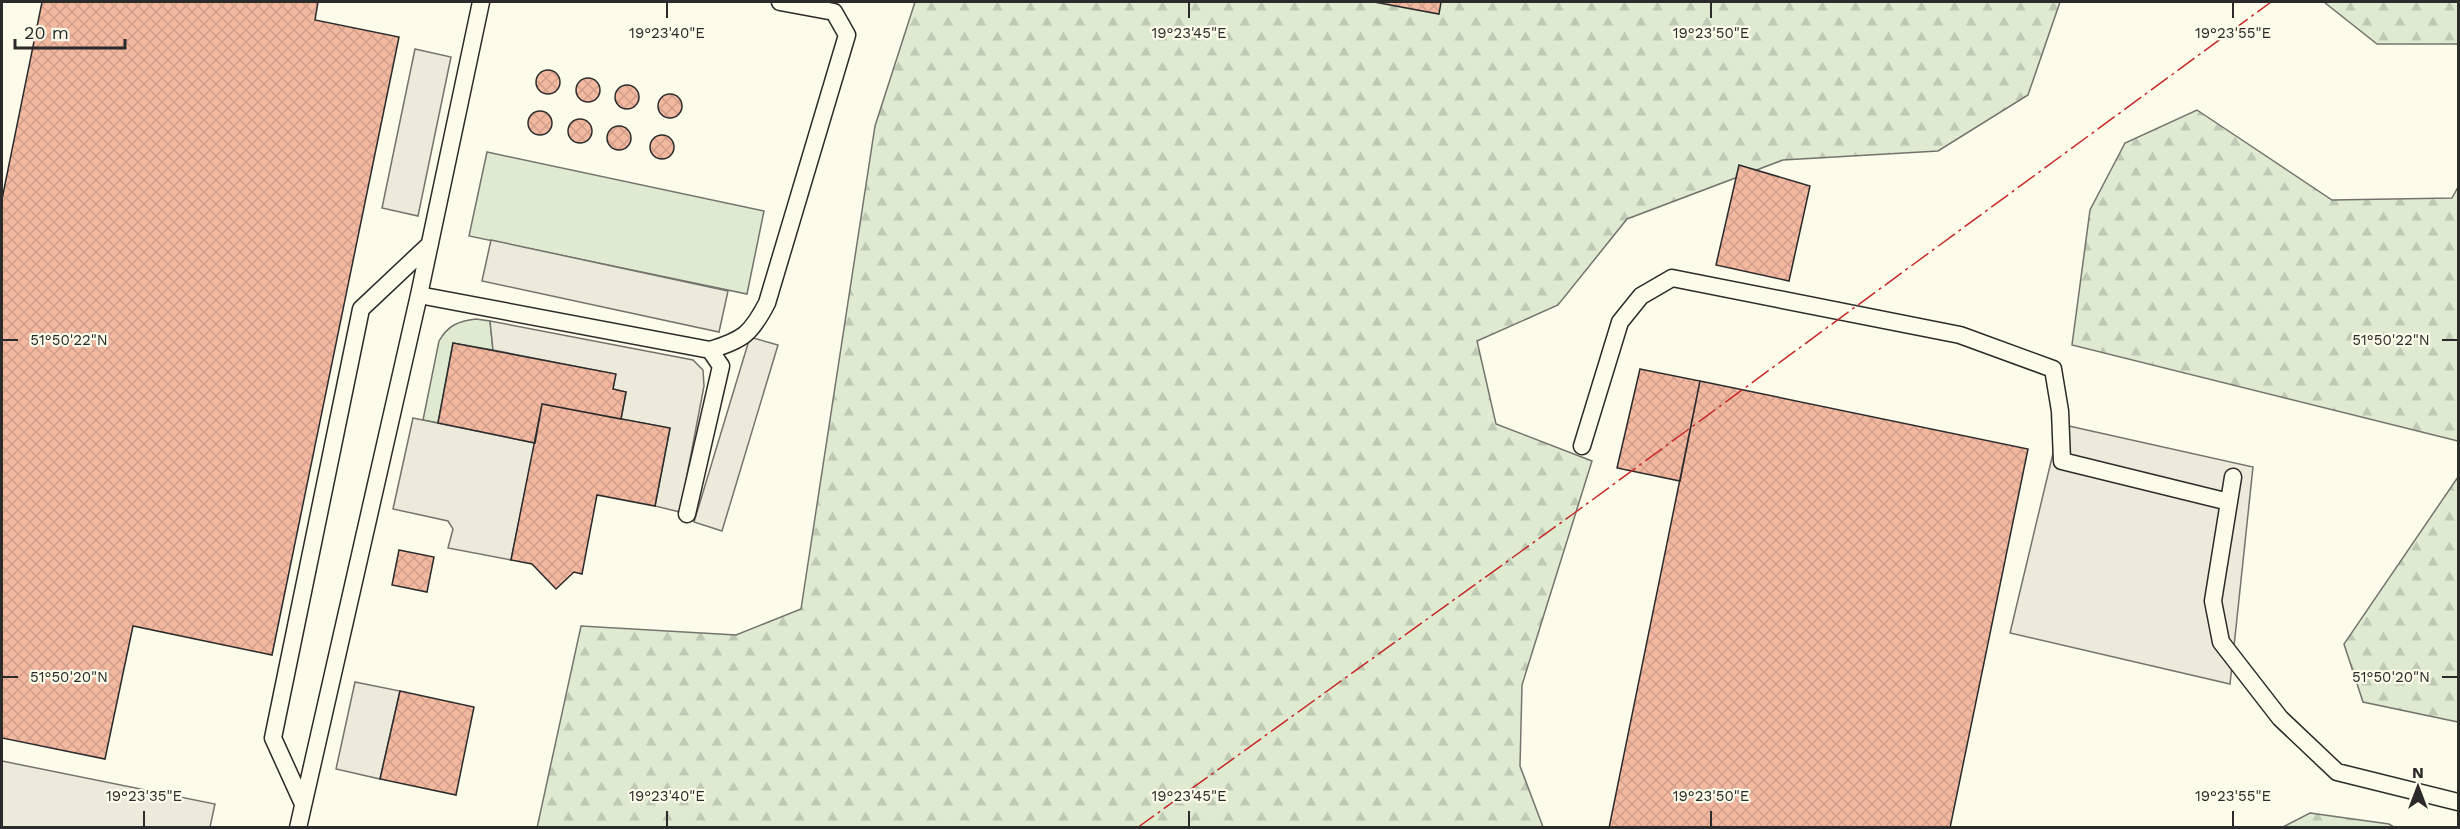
<svg xmlns="http://www.w3.org/2000/svg" width="2460" height="829" font-family="'Work Sans',sans-serif">
  <style>
    .grass { fill: #deebd1; stroke: #74746e; stroke-width: 1.5 }
    .forest { fill: url(#forest-firs); stroke: #74746e; stroke-width: 1.5 }
    .parking { fill: #eceadb; stroke: #74746e; stroke-width: 1.5 }
    .building { fill: url(#building-cross-hatch); stroke: #2b2b2b; stroke-width: 1.5 }
    .lines { fill: none; stroke-linecap: round; stroke-linejoin: round }
    .lane-casing { stroke: #2b2b2b; stroke-width: 19 }
    .lane { stroke: #fdfbea; stroke-width: 16 }
    .power { stroke: #c62828; stroke-width: 1.5; stroke-dasharray: 21 4.5 3 4.5; stroke-linecap: butt }
    .ticks { fill: none; stroke: #2b2b2b; stroke-width: 2 }
    .ticks-label { font-size: 15px; text-anchor: middle; fill: #2b2b2b; stroke: #fdfbea; stroke-width: 4.5; stroke-linejoin: round; paint-order: stroke }
  </style>
  <defs>
    <pattern id="forest-firs" width="22" height="20" patternUnits="userSpaceOnUse" patternTransform="scale(1.5)"><rect width="22" height="20" fill="#deebd1"/><path d="M5 1l3.5 6h-7zM16 11l3.5 6h-7z" fill="#bfcab4"/></pattern>
    <pattern id="building-cross-hatch" width="8" height="8" patternUnits="userSpaceOnUse" patternTransform="scale(1.5)"><rect width="8" height="8" fill="#f2b8a0"/><path d="M0 0l8 8M0 8l8-8" fill="none" stroke="#d09e8a"/></pattern>
  </defs>
  <rect width="100%" height="100%" fill="#fdfbea"/>
  <path class="grass" d="M487 152 764 211 747 294 469 236Z
    M476 319 490 321 493 350 453 343 438 423 423 420 439 341C448 325 459 321 476 319Z"/>
  <path class="forest" d="M915 2H2060L2028 95 1938 151 1783 160 1627 219 1558 305 1477 341 1496 424 1592 461 1522 685 1520 766 1543 827 537 828 581 626 736 635 801 609 875 126Z
    M2324 2H2458V44H2377Z
    M2197 110 2332 200 2452 198 2458 187V441L2072 345 2090 210 2125 143Z
    M2458 477V722L2363 702 2344 644Z
    M2310 813 2389 824 2394 827H2283Z"/>
  <path class="parking" d="M415 49 451 57 418 216 382 208Z
    M491 240 728 291 719 332 482 281Z
    M490 321 693 360 703 370 704 386 680 512 655 506 670 428 621 419 626 392 613 389 615 374 493 350Z
    M750 337 778 345 722 531 694 522Z
    M413 418 535 443 511 560 448 548 453 529 448 521 393 509Z
    M2060 424 2253 467 2230 684 2010 633Z
    M355 682 400 691 380 779 336 769Z
    M2 761 215 804 210 827H2Z"/>
  <path class="building" d="M42 2H318L315 20 399 37 272 655 133 626 105 759 2 738V199Z
    M1374 2H1441L1439 14Z
    M536 82a12 12 0 1 1 24 0a12 12 0 1 1-24 0Z
    M576 90a12 12 0 1 1 24 0a12 12 0 1 1-24 0Z
    M615 97a12 12 0 1 1 24 0a12 12 0 1 1-24 0Z
    M658 106a12 12 0 1 1 24 0a12 12 0 1 1-24 0Z
    M528 123a12 12 0 1 1 24 0a12 12 0 1 1-24 0Z
    M568 131a12 12 0 1 1 24 0a12 12 0 1 1-24 0Z
    M607 138a12 12 0 1 1 24 0a12 12 0 1 1-24 0Z
    M650 147a12 12 0 1 1 24 0a12 12 0 1 1-24 0Z
    M1739 165 1810 186 1789 281 1716 265Z
    M453 343 616 374 613 389 626 392 621 419 542 404 535 443 438 423Z
    M1640 369 1700 381 1680 481 1617 468Z
    M1700 381 2028 449 1950 828H1609Z
    M542 404 670 428 655 506 597 495 582 574 574 572 556 589 532 564 511 560Z
    M399 550 434 557 427 592 392 585Z
    M400 691 474 707 456 795 380 779Z"/>
  <g class="lines">
    <g class="lane-casing">
      <path id="lane" d="M419 295 710 350C743 340 751 334 767 303L847 35 834 12 780 2
        M1582 446 1620 322 1641 296 1672 278 1960 335 2053 369 2060 411 2062 461 2229 502
        M2233 477 2213 601 2221 642 2280 718 2337 772 2458 802
        M687 514 721 366 710 350
        M303 804 273 738 361 309 430 244
        M298 828 419 295 481 2"/>
    </g>
    <use href="#lane" class="lane"/>
    <path class="power" d="M1137 828 1573 514 2271 2"/>
  </g>
  <path class="ticks" d="M667 3V18M1189 3V18M1711 3V18M2233 3V18M3 340H18M2442 340H2457M3 677H18M2442 677H2457M144 811V826M667 811V826M1189 811V826M1711 811V826M2233 811V826"/>
  <g class="ticks-label">
    <text x="667" y="38">19°23'40"E</text>
    <text x="1189" y="38">19°23'45"E</text>
    <text x="1711" y="38">19°23'50"E</text>
    <text x="2233" y="38">19°23'55"E</text>
    <text x="69" y="345">51°50'22"N</text>
    <text x="2391" y="345">51°50'22"N</text>
    <text x="69" y="682">51°50'20"N</text>
    <text x="2391" y="682">51°50'20"N</text>
    <text x="144" y="801">19°23'35"E</text>
    <text x="667" y="801">19°23'40"E</text>
    <text x="1189" y="801">19°23'45"E</text>
    <text x="1711" y="801">19°23'50"E</text>
    <text x="2233" y="801">19°23'55"E</text>
  </g>
  <rect width="2460" height="829" fill="none" stroke="#2b2b2b" stroke-width="6"/>
  <g transform="translate(2418 787)" stroke="#fdfbea" stroke-width="4.5" paint-order="stroke">
  <path d="M0-4.5L10 22L0 15L-10 22Z" fill="#2b2b2b"/>
  <text y="-9" font-size="16" font-weight="bold" text-anchor="middle" fill="#2b2b2b">N</text>
  </g>
  <path d="M15 39v9h110v-9" fill="none" stroke="#2b2b2b" stroke-width="3"/>
  <text x="24" y="39" font-size="18" fill="#2b2b2b" stroke="#fdfbea" stroke-width="4.5" paint-order="stroke">20 m</text>
</svg>
